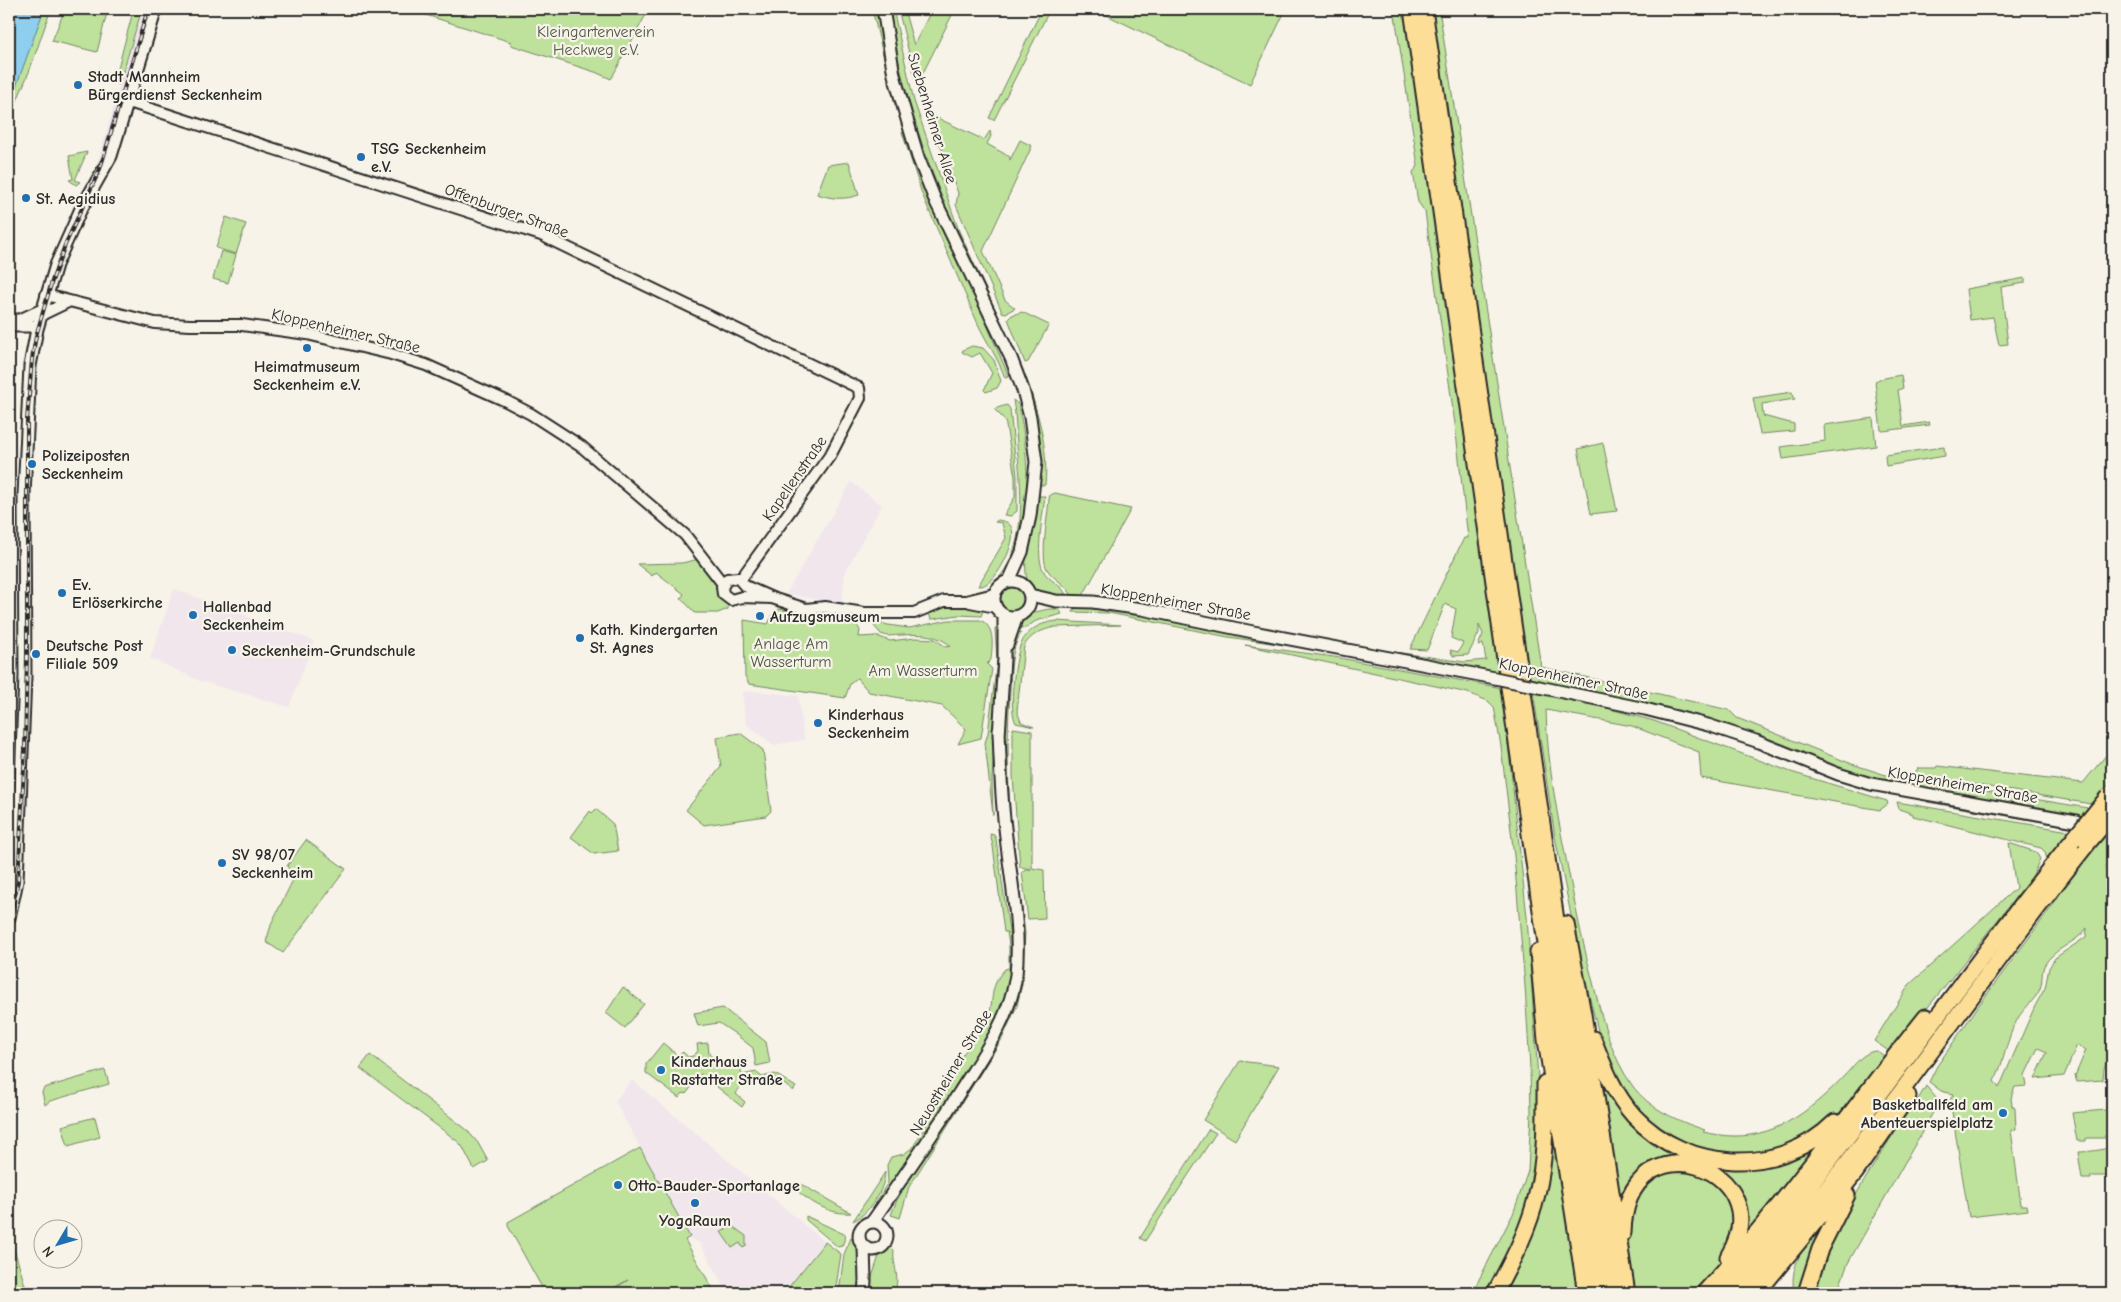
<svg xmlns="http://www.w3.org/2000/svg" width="2121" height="1302" font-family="'Comic Neue',sans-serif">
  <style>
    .built { fill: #f1e6ec }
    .green { fill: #bee19c; stroke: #748664; fill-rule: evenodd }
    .water { fill: #8eceef; stroke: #668da1 }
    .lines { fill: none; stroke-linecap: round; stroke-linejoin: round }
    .tertiary-casing { stroke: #2b2b2b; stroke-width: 14 }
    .secondary-casing { stroke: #2b2b2b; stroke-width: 15 }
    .motorway-casing { stroke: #2b2b2b; stroke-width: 19 }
    .tertiary { stroke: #f7f3e8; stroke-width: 10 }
    .secondary { stroke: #f7f3e8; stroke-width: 11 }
    .motorway { stroke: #fcde96; stroke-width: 15 }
    .rail-casing { stroke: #2b2b2b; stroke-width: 4 }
    .rail { stroke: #f7f3e8; stroke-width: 2; stroke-dasharray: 5.5; stroke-linecap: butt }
    .secondary-bridge-casing { stroke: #2b2b2b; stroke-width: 15; stroke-linecap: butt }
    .motorway-bridge-casing { stroke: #2b2b2b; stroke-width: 19; stroke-linecap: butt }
    .secondary-bridge { stroke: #f7f3e8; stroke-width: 11 }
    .motorway-bridge { stroke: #fcde96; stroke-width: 15 }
    .poi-dot { fill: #1f6fb2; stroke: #f7f3e8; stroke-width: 2 }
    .labels { text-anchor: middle; stroke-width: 4.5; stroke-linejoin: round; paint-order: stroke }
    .park-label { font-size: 16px; fill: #505847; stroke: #f7f3e8 }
    .poi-label { font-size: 16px; font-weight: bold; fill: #2b2b2b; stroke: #f7f3e8; text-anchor: start }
    .street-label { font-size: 16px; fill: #2b2b2b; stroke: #f7f3e8 }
  </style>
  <rect width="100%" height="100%" fill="#f7f3e8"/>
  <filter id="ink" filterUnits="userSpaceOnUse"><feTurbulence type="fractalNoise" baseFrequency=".02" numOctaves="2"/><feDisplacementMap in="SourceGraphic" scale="10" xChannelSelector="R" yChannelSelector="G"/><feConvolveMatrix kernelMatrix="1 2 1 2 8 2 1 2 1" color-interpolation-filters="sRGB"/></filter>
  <g filter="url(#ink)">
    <path class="built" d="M142 9H150L130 72 125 100 105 159 90 182 94 174Z
      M851 482 882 505 845 572 842 603 786 594Z
      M174 589 314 641 289 707 200 681 150 658Z
      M755 691 798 696 804 740 774 745 746 724 742 692Z
      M632 1080 825 1242 784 1293H728L700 1243 689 1238 615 1101Z"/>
    <path class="green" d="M44 9H51L29 72 9 120V106Z
      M65 9H108L97 52 52 41Z
      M110 9H142L119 85 114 83 132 15Z
      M407 9H649L611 79 595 72 511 45V42Z
      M872 9H881L900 107 895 105Z
      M889 9H893L914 101 959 231 1024 372 1020 373C966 257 907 137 889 9Z
      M898 9H904L914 45 932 9H955L917 85Z
      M1042 9H1050L994 120 989 118Z
      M1094 9H1286L1250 84Z
      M1394 9H1404L1500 674 1373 653 1374 649 1465 662 1486 660 1483 644 1478 646 1483 634 1479 625V633L1468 655 1453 656 1450 650 1458 652 1463 643 1451 638 1456 609 1445 604 1427 650 1410 649 1464 538H1468L1455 424 1425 212 1418 202 1413 172 1418 166Z
      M1431 9H1439L1541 667 1729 710 1737 718 1852 764 1892 777 1902 775 1892 785 1530 679 1522 634Z
      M929 114 984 140 990 131 991 136 987 144 1010 157V160L1020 140 1032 146 983 251 1005 300 1015 308 1006 313 1002 312 956 205 958 193Z
      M902 132 907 136 1009 377 1005 378C998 358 987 343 978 324L922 194Z
      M87 152 75 180 80 182 76 185 69 180 73 179 69 156Z
      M849 162 859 195C844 200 832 199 817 194L828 165Z
      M226 217 246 224 236 254 216 248Z
      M221 251 236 255 228 283 213 279Z
      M2025 278V283L2001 287 2008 344 1999 345 1993 317 1970 320 1966 289Z
      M1022 312 1049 325 1028 362 1025 363 1008 319 1012 315Z
      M972 346 983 348 994 360 1001 381 997 388 986 392 984 390 992 373 980 353 972 357 962 352 963 350Z
      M1025 374C1037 410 1049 447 1045 485H1039L1021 376Z
      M1901 375 1903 388 1898 390 1903 426 1929 422 1930 425 1883 431 1881 430 1875 382 1879 379Z
      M1792 392 1795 399 1762 404 1763 416 1794 424V431L1760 434 1753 398Z
      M1013 400 1018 404C1029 448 1037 549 1000 582 995 586 992 591 985 592 1029 557 1022 495 1017 446 1016 431 1016 415 1013 400Z
      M1007 405 1010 409 1017 476V511L1011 516 1004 515 1015 497V477L1005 420 994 409Z
      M1873 418 1876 446 1783 459 1781 447 1825 441 1824 425Z
      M1603 443 1617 511 1591 514 1578 449Z
      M1944 447 1945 456 1886 466 1885 455Z
      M1055 493 1131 509 1081 599 1073 598C1066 582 1054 581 1047 569 1040 557 1048 515 1049 499L1050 495Z
      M1037 496H1045C1043 515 1035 554 1043 570 1048 581 1061 583 1066 595L1063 598C1053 597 1041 597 1033 590 1016 576 1033 516 1037 496Z
      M998 520C1002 521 1007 521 1010 525 1020 536 999 578 986 584 984 586 981 586 978 586L1006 538 1002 523 995 522Z
      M699 559C709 572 730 591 728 609L718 613H695L681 598 684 594 656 572 652 576 637 564 682 563Z
      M998 599a14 14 0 1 1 28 0a14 14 0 1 1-28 0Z
      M959 606 982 609V614L981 616 958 615 933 619H931L929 614 946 607Z
      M1075 607 1128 612 1314 649 1228 637 1109 613 1073 612Z
      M780 609 827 621H854L860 630 859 637 877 636 890 641 915 638 935 639 946 647 951 646C932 630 910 635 887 636L881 634 874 626 875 623 909 628 949 620H980C996 627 992 646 991 660L987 664 992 669 981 738 958 744 966 729 942 706 869 692 857 678 850 684 845 698 749 684 745 676 744 620 768 624 774 612Z
      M1049 609H1059L1062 614 1036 621 1025 628 1017 627C1024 613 1035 612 1049 609Z
      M1057 621 1121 625 1055 627C1042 630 1031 634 1024 646L1017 711 1021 722 1034 727 1016 723C1008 709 1015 662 1020 646 1027 629 1040 623 1057 621Z
      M995 629H1000L992 780 993 815 985 743 988 733 997 661Z
      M1015 631 1021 633C1010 651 1011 672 1010 693 1007 733 1008 773 1010 813L1005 814 1003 785 1008 656Z
      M1245 645 1334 657 1502 688 1527 917 1541 1122 1531 1201 1490 1293H1472L1513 1214 1528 1171 1531 1113 1530 1068 1525 986 1514 856 1501 746 1494 707 1488 701 1468 693Z
      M1533 691 1570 698 1654 721 1791 772 1887 801 1888 804 1880 810 1701 778 1699 752 1632 726 1546 710C1547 767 1559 823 1570 879 1577 916 1585 953 1595 990 1603 1023 1612 1057 1632 1085 1649 1109 1678 1121 1705 1130L1703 1132C1713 1134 1723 1136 1734 1136 1779 1137 1816 1106 1845 1075 1854 1066 1863 1051 1877 1051L1886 1057 1857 1095 1827 1125 1769 1153 1718 1155 1664 1135 1628 1100 1604 1054 1581 964 1555 837Z
      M1013 728 1032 731V868L1044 870 1045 918 1028 919 1022 872 1031 869 1020 867 1013 777Z
      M740 733 763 750 771 811 766 816 704 825 686 810 721 767 717 737Z
      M2112 748V781L2091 804 1917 775 1915 773 1918 768H1936L1937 766 2083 783Z
      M1908 778 2088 808 2080 818 1903 784Z
      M1930 800 2074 824 2071 827 1927 802Z
      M1897 802 2069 831 2047 860 2045 852 2041 848 1913 816V814L1899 809Z
      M596 809 613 824 618 851 594 854 571 837 590 811 592 813Z
      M1010 817 1025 933 1022 984 1017 1006 1002 1039 909 1187 900 1218 891 1215 897 1200 1018 985 1005 818Z
      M990 834 994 835 996 839 1013 959 1010 983 994 1029 902 1175 874 1209V1206L888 1182 887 1165 891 1157 904 1154 913 1147 951 1083C951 1060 976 1043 986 1023 996 1002 987 988 1005 969L1009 968V945L1007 932H1004L993 846Z
      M2105 837 2112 839V860L2105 866 2107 879 2112 880V1050L2104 1069 2103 1080 2077 1082 2075 1076 2086 1050 2077 1045 2064 1076 2035 1079 2047 1052 2038 1048 2025 1075 2027 1086 2015 1087 2011 1098 2012 1106 2015 1108 2016 1129 2011 1130 2021 1205H2027L2028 1210 1969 1217 1950 1100 1953 1094 1941 1091 1929 1082 1937 1066 1979 1005 2048 912 2076 870ZM2087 928 2086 937 2055 958 2049 968 2045 988 2035 1006 1999 1088 1994 1081C2005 1062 2006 1039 2017 1020 2023 1008 2035 1001 2040 989 2043 982 2041 973 2044 966 2053 948 2076 944 2087 928Z
      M306 840 346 869 283 953 266 942 272 922 294 878 287 866Z
      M2009 843 2036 852 2040 859 2032 877 1901 1041 1890 1052 1874 1041 1909 985 2016 888Z
      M623 987 644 1004 625 1028 606 1013Z
      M723 1008 766 1042 770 1063 756 1066 753 1048 734 1033 719 1023 698 1026 694 1013Z
      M663 1043 678 1056 683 1052 688 1057 693 1056 698 1051 697 1044 708 1043 709 1054 717 1061H724L730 1067 740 1066 742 1075 756 1072 762 1077 775 1074 796 1087 793 1091 776 1078 742 1083 736 1094 745 1102 742 1107 701 1074 686 1094 683 1093 679 1098 646 1073V1064Z
      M1595 1053 1626 1112 1708 1161 1815 1147 1805 1164 1740 1243 1733 1187 1666 1162 1621 1214Z
      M370 1055 466 1129 478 1143 488 1161 474 1169 462 1146 456 1140 360 1068Z
      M1240 1061 1279 1066 1235 1140 1203 1120Z
      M105 1070 109 1084 50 1101 45 1105 42 1092 44 1088Z
      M1926 1086 1936 1098 1935 1109 1848 1263 1837 1293H1812C1833 1223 1876 1162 1915 1100L1917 1101Z
      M2111 1107 2112 1135H2105V1138H2086V1141H2077L2072 1113 2105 1110Z
      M95 1117 100 1137 68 1146 62 1126Z
      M1552 1124 1580 1293H1499Z
      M1209 1129 1216 1133 1145 1241 1140 1238Z
      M2110 1147H2112V1173L2110 1174V1176H2091V1179H2082L2078 1152C2086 1152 2105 1150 2110 1147Z
      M640 1148 690 1237 685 1240 715 1293H608L628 1280 604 1293H545L508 1226V1222Z
      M1684 1169 1710 1178 1728 1198 1733 1227 1724 1255 1710 1277 1695 1293H1633C1629 1256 1617 1188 1665 1173 1671 1171 1678 1170 1684 1169Z
      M885 1172C885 1189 869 1214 853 1221Z
      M799 1183 851 1213C830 1215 810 1202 795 1189Z
      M1829 1215 1800 1293H1794C1788 1261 1810 1239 1829 1215Z
      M806 1216 846 1235 842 1246 838 1247 806 1220Z
      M732 1226 746 1236V1246L743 1248 740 1243 732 1248 721 1232Z
      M9 1232 27 1292 9 1293Z
      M851 1238 861 1252 860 1293H839L844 1254Z
      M825 1242 841 1254 835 1293H784Z
      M891 1247 894 1250C892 1265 902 1280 893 1293H868L870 1283 880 1253Z"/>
    <path class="water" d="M9 9H44L9 106Z"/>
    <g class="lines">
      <g class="tertiary-casing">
        <path id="tertiary" d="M129 102 541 235 859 388 860 398 831 454 741 579
          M46 295 155 323 190 325H242L307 334 391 354 426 365 506 401 531 414 582 447 685 535 723 584
          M41 315 68 302
          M772 598 742 597 731 600 723 594 722 587 727 579 738 578 745 586 772 598 806 609 825 607 864 613H914L944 601H966L994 594
          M970 602 996 607"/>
      </g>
      <g class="secondary-casing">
        <path id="secondary" d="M883 9 894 75 918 157 935 200 1011 358 1023 390 1030 417 1036 462 1030 516 1022 552 1009 581
          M9 320H20L42 310
          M9 326H38
          M994 599a18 18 0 1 1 36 0a18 18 0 1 1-36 0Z
          M1030 595 1056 601 1093 602 1142 609 1253 632 1495 678
          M1007 645 1017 616
          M1539 687 1645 709 1708 725 1756 741 1838 774 1871 784 2076 821
          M999 736 1004 659V615
          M9 918 17 881 25 676 24 495 30 366 37 329 56 265 80 211 111 156 156 9
          M872 1222C902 1179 931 1137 959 1093 982 1056 1010 1019 1016 975 1021 925 1010 877 1005 828 1001 795 1000 763 999 730
          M859 1236a14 14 0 1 1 28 0a14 14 0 1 1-28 0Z
          M864 1293 865 1281 864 1246"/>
      </g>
      <g class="motorway-casing">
        <path id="motorway" d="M1412 9 1539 897 1599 1293
          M1424 9 1558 934 1614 1293
          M1566 924 1583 1014 1627 1293
          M1538 952 1546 1040 1586 1293
          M1593 1039C1604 1067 1614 1094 1634 1116 1687 1173 1780 1177 1835 1122
          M1623 1233C1626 1113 1783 1167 1728 1257
          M1495 1293C1512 1261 1529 1230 1537 1194 1546 1158 1545 1121 1545 1083
          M1704 1293C1784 1206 1852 1109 1926 1017
          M1720 1293C1848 1150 1951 989 2072 841
          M1738 1293C1866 1153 1969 992 2087 844
          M1757 1293 1855 1173 1908 1096
          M1806 1293 1820 1249 1847 1195"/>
      </g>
      <use href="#tertiary" class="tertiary"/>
      <use href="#secondary" class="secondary"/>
      <use href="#motorway" class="motorway"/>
      <g class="rail-casing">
        <path id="rail" d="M9 923 18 881 25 749 27 654V420L32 359 36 336 52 281 65 245 100 169 148 9"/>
      </g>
      <use href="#rail" class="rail"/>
      <g class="secondary-bridge-casing">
        <path id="secondary-bridge" d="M1495 678 1539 687"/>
      </g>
      <g class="motorway-bridge-casing">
        <path id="motorway-bridge" d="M2072 841 2108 797
          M2087 844 2112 814"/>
      </g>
      <use href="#secondary-bridge" class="secondary-bridge"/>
      <use href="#motorway-bridge" class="motorway-bridge"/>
    </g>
  </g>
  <g class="poi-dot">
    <circle cx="78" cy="85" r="5"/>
    <circle cx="361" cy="157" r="5"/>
    <circle cx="26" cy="198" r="5"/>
    <circle cx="307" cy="348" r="5"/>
    <circle cx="32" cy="464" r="5"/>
    <circle cx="62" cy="593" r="5"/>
    <circle cx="193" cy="615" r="5"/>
    <circle cx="760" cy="616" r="5"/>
    <circle cx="580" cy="638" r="5"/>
    <circle cx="232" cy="650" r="5"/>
    <circle cx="36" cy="654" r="5"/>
    <circle cx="818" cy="723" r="5"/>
    <circle cx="222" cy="863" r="5"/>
    <circle cx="661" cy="1070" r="5"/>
    <circle cx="2003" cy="1113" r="5"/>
    <circle cx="618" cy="1185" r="5"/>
    <circle cx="695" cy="1203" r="5"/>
  </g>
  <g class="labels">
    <g class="park-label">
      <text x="596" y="37">Kleingartenverein<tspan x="596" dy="18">Heckweg e.V.</tspan></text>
      <text x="791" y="649">Anlage Am<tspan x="791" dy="18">Wasserturm</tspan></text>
      <text x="923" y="676">Am Wasserturm</text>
    </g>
    <g class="poi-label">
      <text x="88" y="82">Stadt Mannheim<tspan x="88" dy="18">Bürgerdienst Seckenheim</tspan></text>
      <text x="371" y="154">TSG Seckenheim<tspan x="371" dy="18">e.V.</tspan></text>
      <text x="36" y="204">St. Aegidius</text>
      <text x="307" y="372" text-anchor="middle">Heimatmuseum<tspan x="307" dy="18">Seckenheim e.V.</tspan></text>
      <text x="42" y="461">Polizeiposten<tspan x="42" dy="18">Seckenheim</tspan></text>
      <text x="72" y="590">Ev.<tspan x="72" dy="18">Erlöserkirche</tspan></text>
      <text x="203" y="612">Hallenbad<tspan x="203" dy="18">Seckenheim</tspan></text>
      <text x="770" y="622">Aufzugsmuseum</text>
      <text x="590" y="635">Kath. Kindergarten<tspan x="590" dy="18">St. Agnes</tspan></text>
      <text x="46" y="651">Deutsche Post<tspan x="46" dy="18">Filiale 509</tspan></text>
      <text x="242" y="656">Seckenheim-Grundschule</text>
      <text x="828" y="720">Kinderhaus<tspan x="828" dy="18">Seckenheim</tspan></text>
      <text x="232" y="860">SV 98/07<tspan x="232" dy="18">Seckenheim</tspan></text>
      <text x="671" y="1067">Kinderhaus<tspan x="671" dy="18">Rastatter Straße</tspan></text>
      <text x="1993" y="1110" text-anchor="end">Basketballfeld am<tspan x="1993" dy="18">Abenteuerspielplatz</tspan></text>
      <text x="628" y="1191">Otto-Bauder-Sportanlage</text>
      <text x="695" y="1226" text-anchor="middle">YogaRaum</text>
    </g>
    <g class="street-label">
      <text transform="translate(933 118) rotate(73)" y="6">Suebenheimer Allee</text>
      <text transform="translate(507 210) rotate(20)" y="6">Offenburger Straße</text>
      <text transform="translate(346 330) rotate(13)" y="6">Kloppenheimer Straße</text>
      <text transform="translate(794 478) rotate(-55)" y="6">Kapellenstraße</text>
      <text transform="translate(1176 601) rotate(10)" y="6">Kloppenheimer Straße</text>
      <text transform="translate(1574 678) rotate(12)" y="6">Kloppenheimer Straße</text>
      <text transform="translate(1963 784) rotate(10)" y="6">Kloppenheimer Straße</text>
      <text transform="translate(950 1072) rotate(-59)" y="6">Neuostheimer Straße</text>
    </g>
  </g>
  <rect width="2121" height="1302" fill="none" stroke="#f7f3e8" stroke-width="30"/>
  <rect x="15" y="15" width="2091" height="1272" fill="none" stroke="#2b2b2b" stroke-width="2" filter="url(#ink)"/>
  <g transform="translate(58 1244) rotate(232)"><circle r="24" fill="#f7f3e8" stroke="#a5a39c"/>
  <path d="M0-4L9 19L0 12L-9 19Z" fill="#1f6fb2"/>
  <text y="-8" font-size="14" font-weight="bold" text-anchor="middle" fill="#2b2b2b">N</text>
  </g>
</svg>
